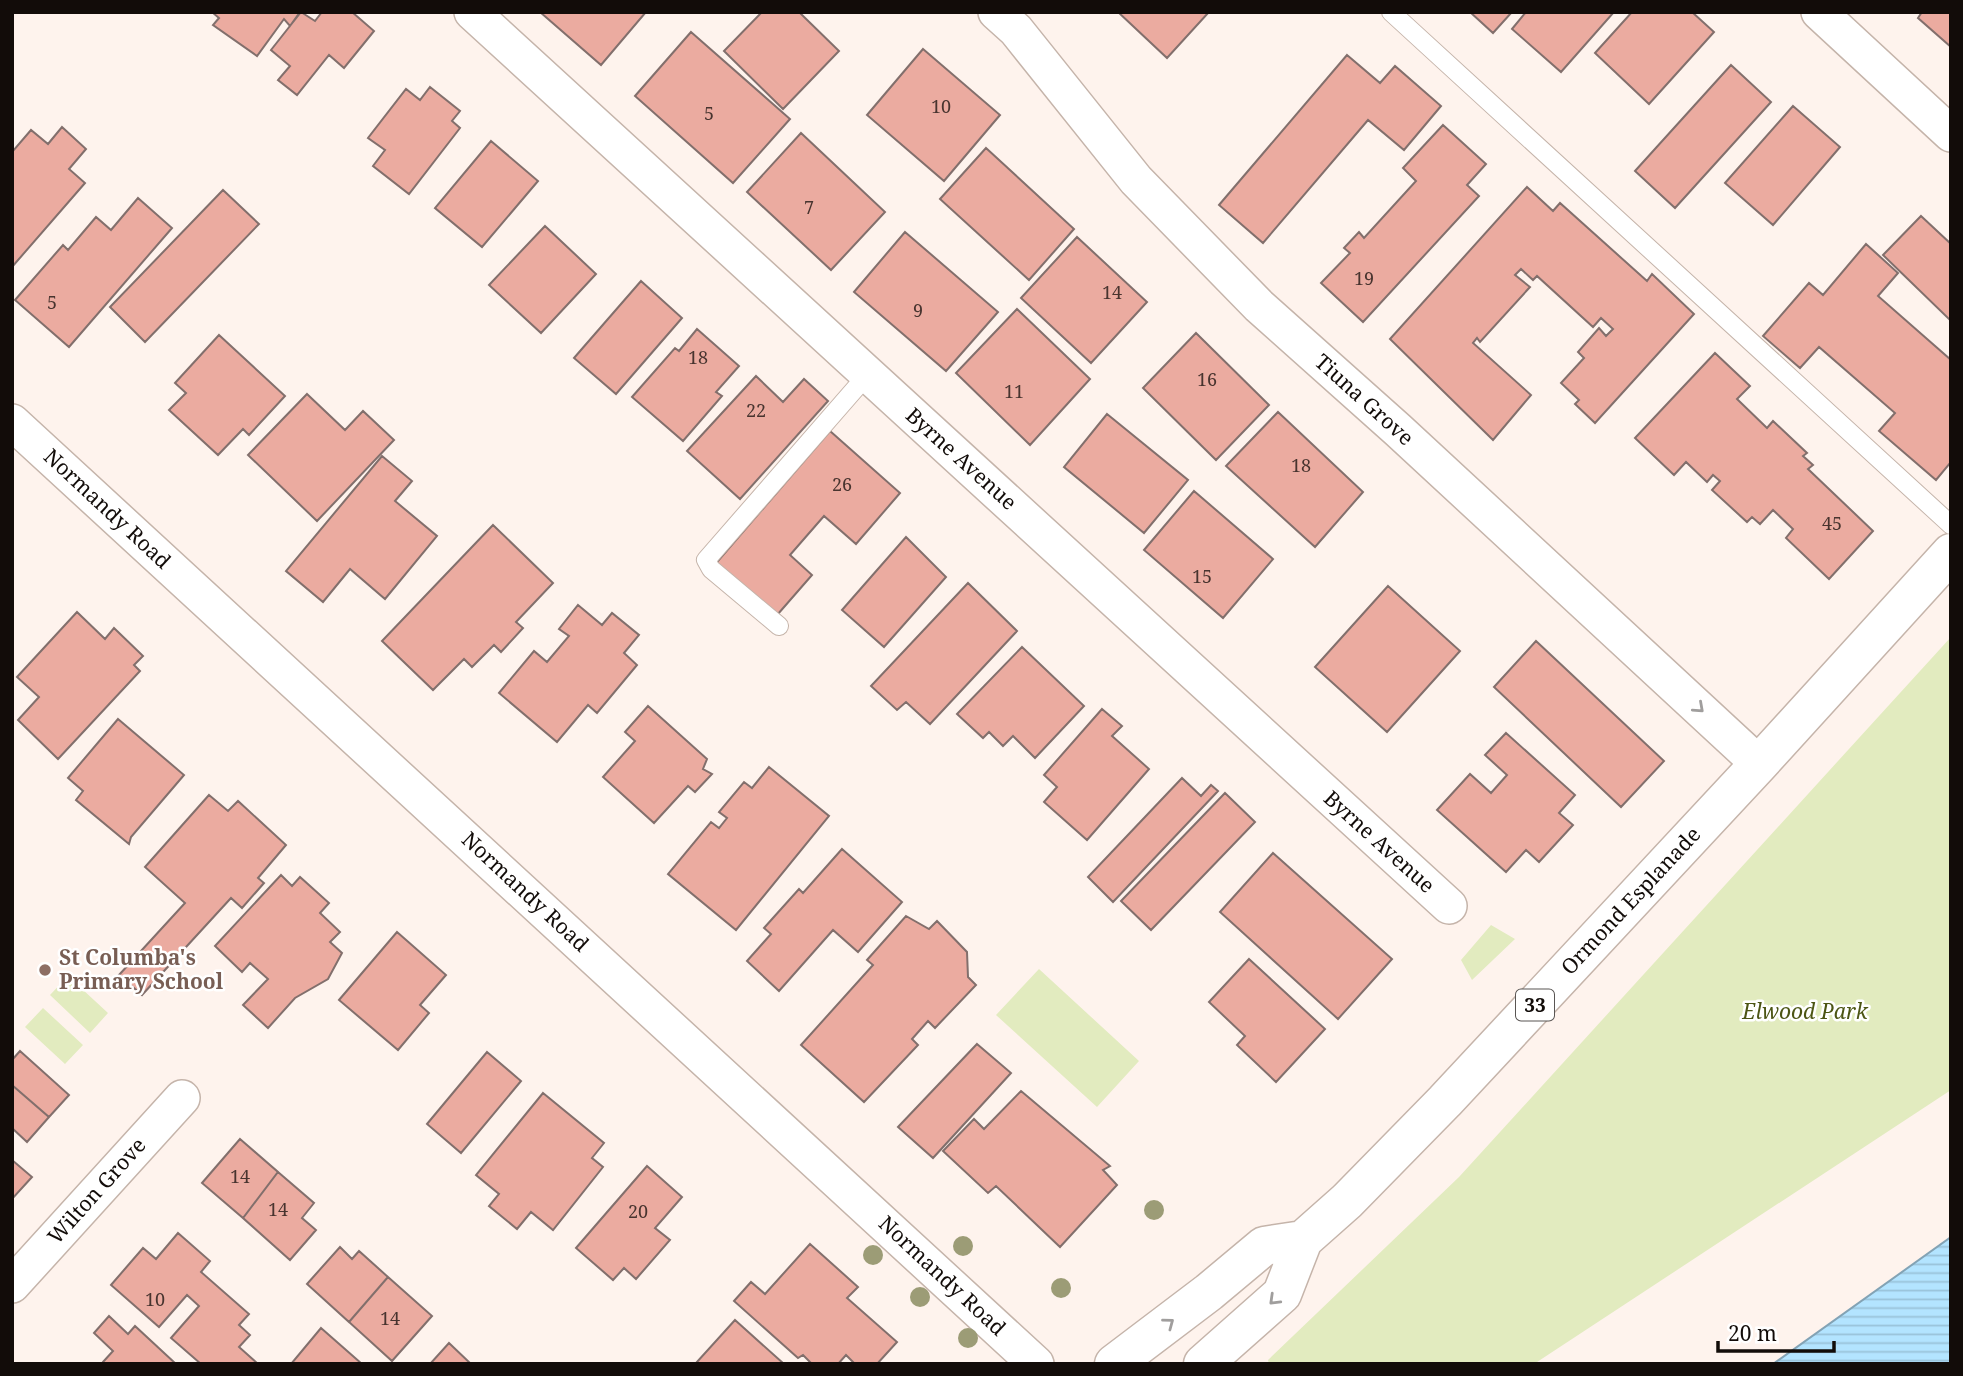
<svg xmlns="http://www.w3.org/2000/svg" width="1963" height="1376" font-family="'Noto Serif',serif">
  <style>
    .green { fill: #e2ebbf }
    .water { fill: url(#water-rules); stroke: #83a3b5; stroke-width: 2 }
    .building { fill: #ebaba0; stroke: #826f6c; stroke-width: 2 }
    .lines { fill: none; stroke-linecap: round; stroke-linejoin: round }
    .lane-casing { stroke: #c5b4aa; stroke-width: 20 }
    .street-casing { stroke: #c5b4aa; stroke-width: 38 }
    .primary-casing { stroke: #c5b4aa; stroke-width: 41 }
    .lane { stroke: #fff; stroke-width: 18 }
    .street { stroke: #fff; stroke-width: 35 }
    .primary { stroke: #fff; stroke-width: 38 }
    .tree { fill: #9c9c76 }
    .oneway { stroke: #a09e9d }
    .education-dot { fill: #8d6e63; stroke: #fff; stroke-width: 2.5 }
    .labels { text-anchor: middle; stroke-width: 5; stroke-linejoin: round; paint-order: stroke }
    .number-label { font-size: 18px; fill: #48342f }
    .shield { fill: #fff; stroke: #595553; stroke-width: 2 }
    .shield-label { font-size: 19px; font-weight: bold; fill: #120c09 }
    .street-label { font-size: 21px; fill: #120c09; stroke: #fff }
    .education-label { font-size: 21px; font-weight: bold; fill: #785e54; stroke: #fff; text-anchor: start }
    .park-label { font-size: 21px; font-style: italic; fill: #4c5514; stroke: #fff }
  </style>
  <defs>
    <pattern id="water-rules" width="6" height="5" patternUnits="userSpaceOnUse" patternTransform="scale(1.75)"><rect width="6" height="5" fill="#b3e4ff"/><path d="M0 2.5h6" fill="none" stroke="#99c2d9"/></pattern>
  </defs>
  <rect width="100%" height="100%" fill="#fef3ed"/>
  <path class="green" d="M1951 637V1090L1534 1364H1269L1268 1360 1459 1177Z
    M1491 925 1515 939 1472 980 1461 960Z
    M1039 969 1139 1061 1097 1107 996 1015Z
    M68 976 108 1013 90 1033 50 995Z
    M43 1008 83 1045 65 1064 25 1027Z"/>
  <path class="water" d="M1951 1237V1364H1773Z"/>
  <path class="building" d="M212 12H300L290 26 284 19 257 56 213 25 219 18Z
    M301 12 315 21 322 12H352L374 31 344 68 329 55 297 95 278 80 290 66 271 50Z
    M540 12H646L601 65Z
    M762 12H799L839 51 783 109 724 51Z
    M1118 12H1209L1167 58Z
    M1470 12H1512L1493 33Z
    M1526 12H1614L1561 72 1512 29Z
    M1632 12H1692L1714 32 1649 104 1595 53Z
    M1922 12H1951V47L1918 18Z
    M691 32 790 119 733 183 635 96Z
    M923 49 1000 115 944 181 867 115Z
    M1347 55 1380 83 1395 66 1441 106 1404 150 1368 120 1263 243 1219 205Z
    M1731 65 1771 102 1675 208 1635 171Z
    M430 87 460 111 452 121 460 128 409 194 373 166 385 150 368 138 406 89 420 100Z
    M1793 106 1840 147 1773 225 1725 183Z
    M1443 125 1486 164 1467 185 1479 196 1363 322 1321 283 1350 253 1344 248 1359 232 1364 238 1416 181 1403 168Z
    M62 127 86 149 69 169 85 183 12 267V152L31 130 48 144Z
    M801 133 885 212 831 270 747 192Z
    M491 141 538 181 482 247 435 208Z
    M986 148 1074 229 1029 280 940 199Z
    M1527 187 1553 211 1560 203 1647 281 1652 274 1694 314 1595 423 1575 404 1579 400 1561 383 1584 358 1578 352 1599 328 1606 336 1613 329 1601 318 1593 327 1537 276 1533 280 1521 269 1515 275 1530 287 1480 342 1477 338 1473 343 1531 395 1493 440 1390 339Z
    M223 190 259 224 145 342 110 307Z
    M138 198 172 228 69 347 15 300 63 245 68 250 96 217 111 230Z
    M1921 216 1951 244V321L1883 255Z
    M545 226 596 274 541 333 489 285Z
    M905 232 998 312 946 371 854 292Z
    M1077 237 1147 302 1091 363 1021 298Z
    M1866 244 1898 273 1878 296 1951 360V462L1936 480 1879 431 1895 413 1819 347 1800 368 1763 336 1809 283 1823 295Z
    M641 281 682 318 616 394 574 358Z
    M1017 309 1090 379 1030 445 956 373Z
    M697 329 739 366 716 392 722 396 683 441 632 397 675 348 679 351Z
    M1196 333 1269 405 1216 460 1143 388Z
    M219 335 285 396 249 435 243 429 218 455 169 410 186 393 175 383Z
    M1715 353 1750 386 1737 399 1767 428 1773 421 1807 453 1803 456 1813 465 1808 469 1873 531 1829 579 1786 538 1793 529 1773 510 1760 524 1752 517 1747 522 1712 490 1720 481 1713 475 1707 482 1686 462 1674 475 1635 438Z
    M756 376 783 402 804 379 828 401 740 499 687 451Z
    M307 394 345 430 363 411 394 440 317 521 248 455Z
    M1278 412 1363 492 1315 547 1226 466Z
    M1107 414 1188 480 1144 533 1064 467Z
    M830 431 900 493 856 544 824 516 790 555 812 575 771 622 711 569Z
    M382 456 412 481 395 501 437 536 385 599 350 569 323 602 286 571Z
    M1194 491 1273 559 1223 618 1144 550Z
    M493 525 553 583 516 622 523 628 501 652 494 645 472 667 464 659 433 690 382 641Z
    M906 537 946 577 884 647 842 610Z
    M968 583 1017 631 930 724 906 702 897 710 871 686Z
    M1388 586 1460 651 1387 732 1315 667Z
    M578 605 602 625 612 613 639 635 624 653 637 665 597 713 588 705 557 742 499 693 534 651 547 662 569 636 559 629Z
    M77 612 105 639 114 628 143 656 134 665 140 671 58 759 18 720 39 697 17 677Z
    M1536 641 1664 761 1621 807 1494 687Z
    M1022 647 1084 706 1035 758 1013 736 1003 746 989 732 983 738 957 714Z
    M648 706 707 759 703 769 712 774 695 792 688 786 654 823 603 777 635 741 625 732Z
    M1102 709 1122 726 1112 736 1149 769 1087 840 1044 802 1057 787 1044 775Z
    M118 719 184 775 131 837 129 844 76 800 83 791 68 778Z
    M1506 733 1575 795 1559 813 1573 825 1539 862 1526 850 1506 872 1437 810 1470 774 1491 793 1507 775 1485 755Z
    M769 767 829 816 736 930 668 874 711 822 719 828 727 818 719 812 744 782 752 788Z
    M1182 778 1201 796 1211 785 1218 791 1113 902 1088 877Z
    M1225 793 1255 822 1151 930 1121 901Z
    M209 795 228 811 238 801 286 845 258 878 264 883 242 908 231 898 142 995 119 975 185 903 145 867Z
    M842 849 902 902 858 952 833 930 779 991 747 961 771 934 764 928 799 889 803 893Z
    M1273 853 1392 959 1338 1019 1220 912Z
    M281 875 292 886 300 877 329 903 320 913 340 932 330 942 342 953 328 979 295 998 268 1028 243 1005 268 979 250 963 242 972 215 946Z
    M906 916 929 929 937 921 967 952 968 977 976 985 935 1028 928 1021 912 1039 918 1045 864 1102 801 1045 873 965 867 960Z
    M397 932 446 975 420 1005 429 1013 398 1050 339 1000Z
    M1249 959 1325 1029 1276 1082 1237 1045 1245 1036 1209 1002Z
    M977 1044 1011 1073 933 1158 898 1127Z
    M20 1051 69 1095 49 1117 12 1085V1060Z
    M487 1052 521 1081 461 1153 427 1124Z
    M12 1085 49 1117 27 1142 12 1128Z
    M1021 1091 1110 1166 1103 1170 1117 1185 1060 1247 996 1186 988 1193 943 1151 974 1119 984 1129Z
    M543 1093 604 1143 592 1158 603 1167 553 1230 531 1212 517 1229 489 1206 499 1194 476 1175Z
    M240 1139 278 1172 243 1218 202 1183Z
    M12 1160 32 1177 12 1199Z
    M647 1166 682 1197 655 1228 670 1240 636 1279 624 1268 613 1280 576 1248Z
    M278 1172 314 1203 302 1218 316 1230 290 1260 243 1218Z
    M178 1233 210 1261 201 1272 249 1314 239 1325 250 1335 239 1347 258 1364H201L171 1338 199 1306 187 1295 159 1327 111 1285 143 1248 156 1259Z
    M810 1244 858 1287 847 1298 897 1342 877 1364H855L846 1355 838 1364H812L803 1355 798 1358 734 1301 751 1282 765 1294Z
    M340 1247 352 1259 359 1251 388 1277 349 1322 307 1284Z
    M388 1277 432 1316 392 1361 349 1322Z
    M109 1316 128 1334 135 1326 176 1364H104L103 1362 113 1351 94 1333Z
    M735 1320 784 1364 696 1363Z
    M321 1328 362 1364H291Z
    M449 1343 471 1364H430Z"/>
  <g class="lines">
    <g class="lane-casing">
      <path id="lane" d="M1391 12 1951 525
        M779 626 711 569 706 560 868 374"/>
    </g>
    <g class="street-casing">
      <path id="street" d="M472 12 1449 906
        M996 12 1016 30 1136 180 1259 306 1398 430 1759 764
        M1819 12 1951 134
        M12 422 1036 1364
        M12 1285 182 1098"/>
    </g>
    <g class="primary-casing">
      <path id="primary" d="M1114 1364 1209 1292 1264 1246 1303 1240
        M1203 1364 1282 1294 1303 1240 1347 1201 1445 1101 1759 764 1951 553"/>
    </g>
    <use href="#lane" class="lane"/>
    <use href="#street" class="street"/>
    <use href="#primary" class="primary"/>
  </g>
  <g class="tree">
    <circle cx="1154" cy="1210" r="10"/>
    <circle cx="963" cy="1246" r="10"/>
    <circle cx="873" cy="1255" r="10"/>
    <circle cx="1061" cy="1288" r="10"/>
    <circle cx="920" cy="1297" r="10"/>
    <circle cx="968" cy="1338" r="10"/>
  </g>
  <defs><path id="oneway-chevron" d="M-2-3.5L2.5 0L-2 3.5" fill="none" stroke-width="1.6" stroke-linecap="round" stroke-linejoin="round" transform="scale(1.75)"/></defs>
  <g class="oneway">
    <use href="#oneway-chevron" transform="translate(1699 708) rotate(42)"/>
    <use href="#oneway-chevron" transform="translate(1274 1300) rotate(136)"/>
    <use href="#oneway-chevron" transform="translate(1169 1323) rotate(-37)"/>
  </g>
  <circle class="education-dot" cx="45" cy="970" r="7"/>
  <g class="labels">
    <g class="number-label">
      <text x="941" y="113">10</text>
      <text x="709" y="120">5</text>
      <text x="809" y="214">7</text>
      <text x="1364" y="285">19</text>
      <text x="1112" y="299">14</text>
      <text x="52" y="309">5</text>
      <text x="918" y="317">9</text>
      <text x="698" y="364">18</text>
      <text x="1207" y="386">16</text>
      <text x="1014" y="398">11</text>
      <text x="756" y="417">22</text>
      <text x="1301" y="472">18</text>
      <text x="842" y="491">26</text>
      <text x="1832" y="530">45</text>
      <text x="1202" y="583">15</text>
      <text x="240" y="1183">14</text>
      <text x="278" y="1216">14</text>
      <text x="638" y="1218">20</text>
      <text x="155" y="1306">10</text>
      <text x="390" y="1325">14</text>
    </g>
    <rect class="shield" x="1516" y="989.5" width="38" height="31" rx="5"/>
    <g class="shield-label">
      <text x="1535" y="1012">33</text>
    </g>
    <g class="street-label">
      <text transform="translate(1364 400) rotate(42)" y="7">Tiuna Grove</text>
      <text transform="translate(961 459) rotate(42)" y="7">Byrne Avenue</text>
      <text transform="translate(107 509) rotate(43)" y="7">Normandy Road</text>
      <text transform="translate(1379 842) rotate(42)" y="7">Byrne Avenue</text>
      <text transform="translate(525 892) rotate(43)" y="7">Normandy Road</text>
      <text transform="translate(1631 901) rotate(-47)" y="7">Ormond Esplanade</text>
      <text transform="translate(97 1191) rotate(-48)" y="7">Wilton Grove</text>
      <text transform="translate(942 1276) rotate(43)" y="7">Normandy Road</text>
    </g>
    <g class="education-label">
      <text x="59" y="965">St Columba's<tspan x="59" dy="24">Primary School</tspan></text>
    </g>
    <g class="park-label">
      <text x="1805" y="1019">Elwood Park</text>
    </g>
  </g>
  <rect width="1963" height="1376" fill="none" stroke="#120c09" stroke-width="28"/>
  <path d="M1718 1341v10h116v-10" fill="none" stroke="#120c09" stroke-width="3.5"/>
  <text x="1728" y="1341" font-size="21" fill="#120c09" stroke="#ffffff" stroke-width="5" paint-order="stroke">20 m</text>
</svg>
